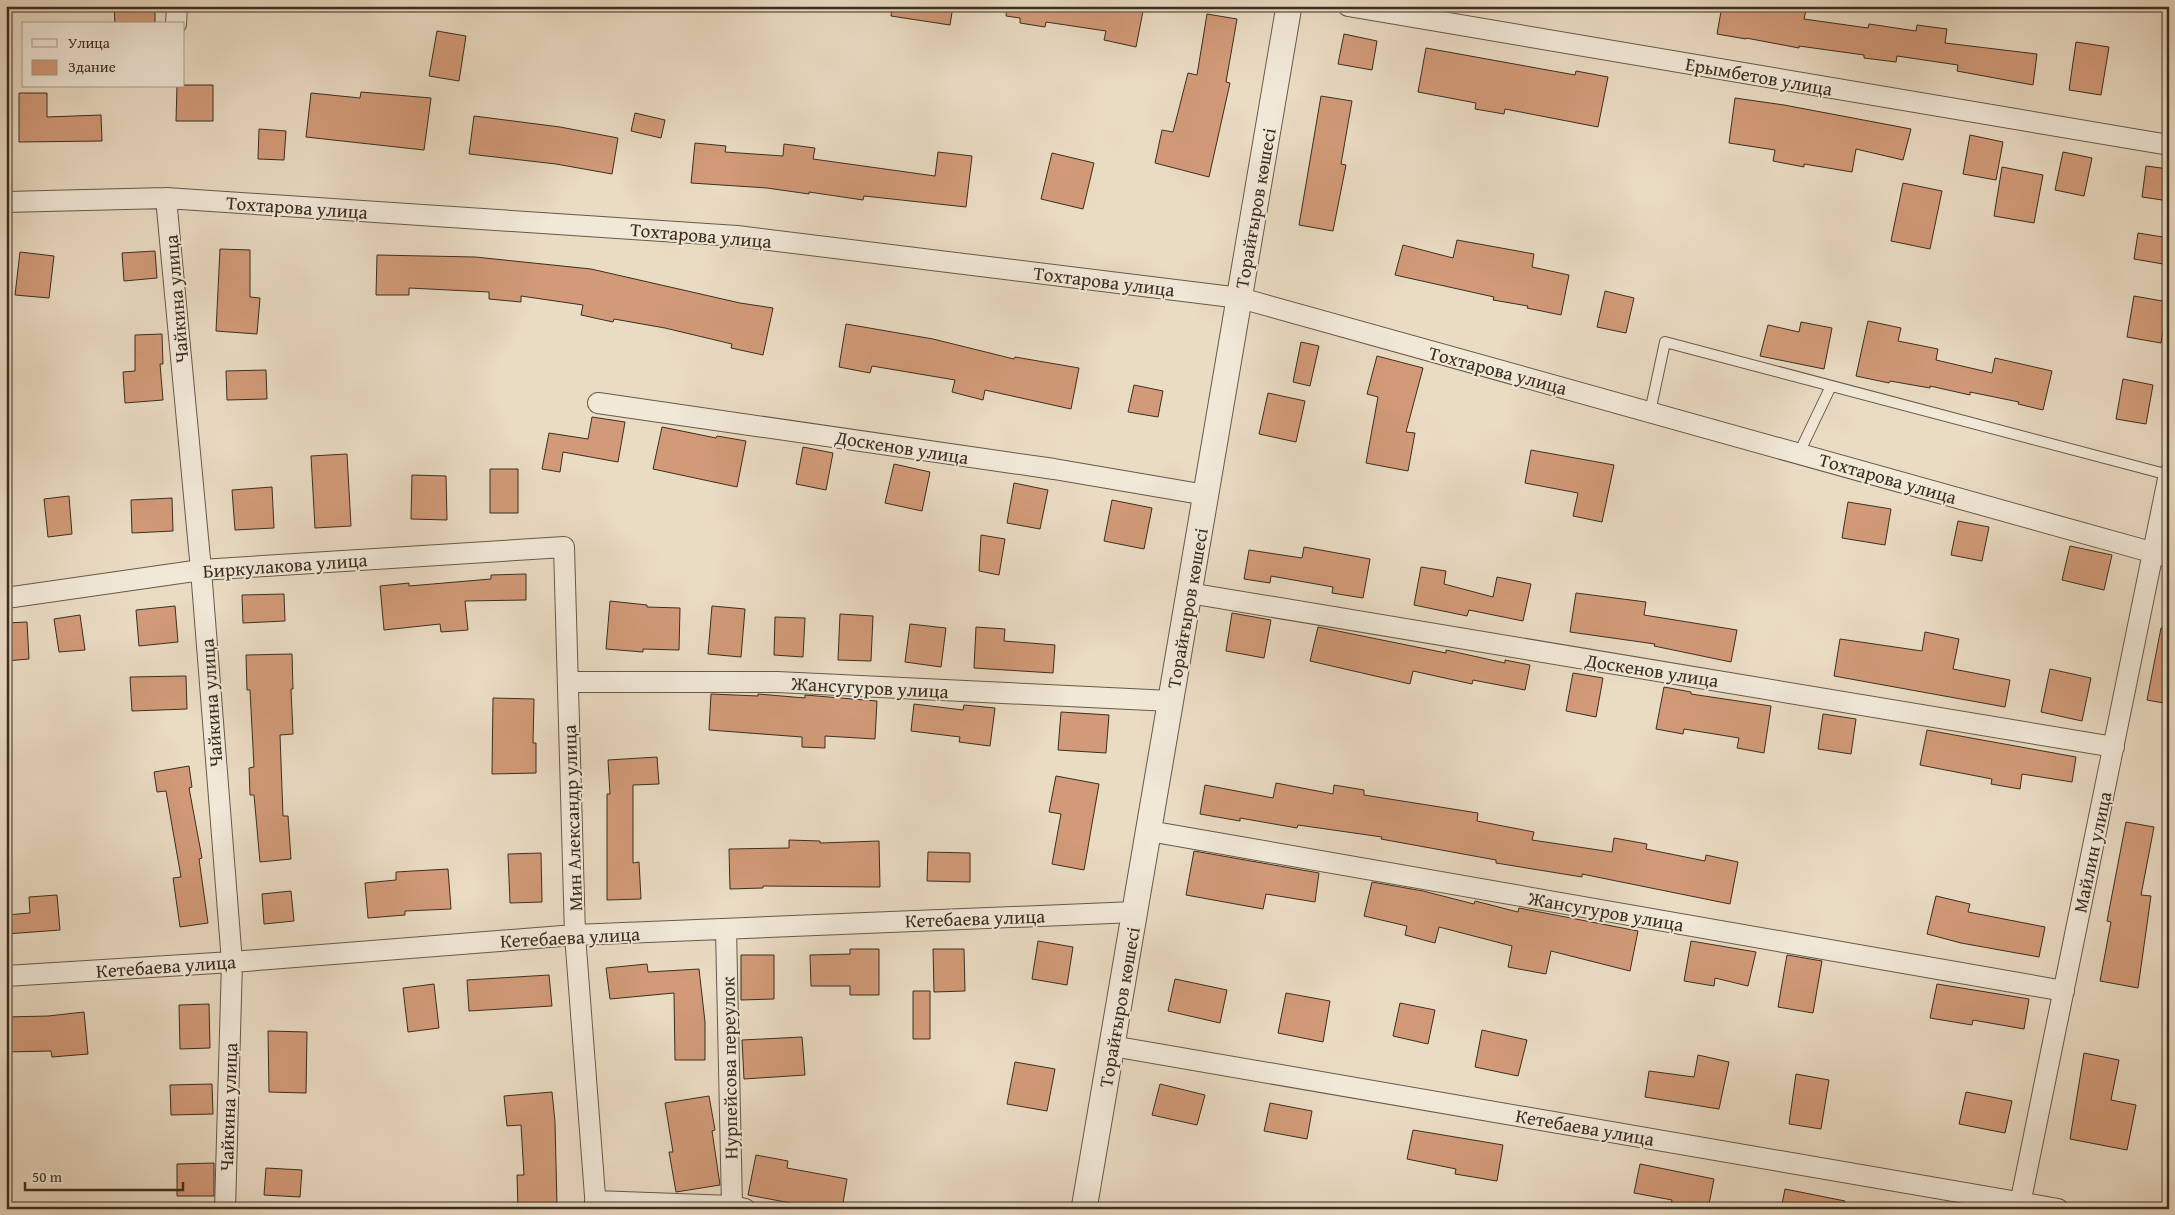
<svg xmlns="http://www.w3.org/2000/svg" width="2175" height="1215" font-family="'Gentium Book Plus',serif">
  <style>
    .building { fill: #d29a78; stroke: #3b2e1f }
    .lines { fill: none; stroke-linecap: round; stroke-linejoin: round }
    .service-casing { stroke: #675948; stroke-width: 12 }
    .minor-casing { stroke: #675948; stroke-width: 22 }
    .tertiary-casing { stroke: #675948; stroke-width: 27 }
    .service { stroke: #f1e8d8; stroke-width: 10 }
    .minor { stroke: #f1e8d8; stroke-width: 20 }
    .tertiary { stroke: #f1e8d8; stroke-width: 25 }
    .labels { text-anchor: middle; stroke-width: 4; stroke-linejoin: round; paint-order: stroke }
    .street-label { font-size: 19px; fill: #3b2e1f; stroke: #f1e8d8 }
  </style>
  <rect width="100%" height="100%" fill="#eadbc3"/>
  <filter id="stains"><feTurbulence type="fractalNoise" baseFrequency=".004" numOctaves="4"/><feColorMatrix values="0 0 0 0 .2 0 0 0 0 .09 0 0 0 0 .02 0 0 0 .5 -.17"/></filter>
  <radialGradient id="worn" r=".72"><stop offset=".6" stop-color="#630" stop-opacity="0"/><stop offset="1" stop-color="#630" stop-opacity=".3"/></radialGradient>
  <path class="building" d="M114 6H155V24H115Z
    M892 6H953L950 25 891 16Z
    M1007 6H1144L1136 47 1104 40 1106 31 1046 22 1045 27 1020 23V18L1006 16Z
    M1722 6H1807L1804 19 1868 28 1869 24 1916 31 1917 25 1947 29 1945 43 2037 54 2033 85 1957 71 1958 65 1897 56 1896 62 1864 58V55L1799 46V48L1746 38V39L1717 34Z
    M1207 14 1237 19 1226 82 1230 83 1209 177 1155 163 1162 130 1173 132 1188 73 1197 75Z
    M437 31 466 36 459 81 429 76Z
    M1344 34 1377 41 1372 70 1338 64Z
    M2076 42 2109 47 2101 95 2069 90Z
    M1426 48 1575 75 1576 71 1608 77 1598 127 1505 109 1504 114 1475 109 1476 103 1418 92Z
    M184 85H213V121H176L177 86Z
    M361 92 431 98 424 150 306 137 311 93 360 98Z
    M19 93H47V117L101 115 102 141 19 142Z
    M1321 96 1352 101 1341 164 1346 165 1333 231 1299 225Z
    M1735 98 1784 105 1911 129 1903 160 1856 149 1852 172 1804 164V167L1773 161 1775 150 1729 143Z
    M635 113 665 120 661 138 631 131Z
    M474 116 560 127 618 138 612 174 556 164 469 154Z
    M259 129 286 131 284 160 258 159Z
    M1970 135 2003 142 1996 180 1963 174Z
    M695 143 726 146 725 152 783 156 784 144 815 148 813 159 935 176 938 152 972 156 966 207 864 196 863 200 809 192V194L767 188 691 183Z
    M2063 152 2092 158 2084 196 2055 190Z
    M1052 153 1094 163 1083 209 1041 199Z
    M2146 166 2169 169V201L2142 197Z
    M2002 167 2043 175 2034 223 1994 216Z
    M1903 183 1942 191 1930 249 1891 241Z
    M2138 233 2169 238V265L2134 259Z
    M1457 240 1534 254 1532 267 1569 275 1561 315 1527 308 1528 306 1493 300 1494 297 1395 275 1403 245 1453 258Z
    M220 249 250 250V297L260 298 257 334 216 331Z
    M155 251 157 278 124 281 122 253Z
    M20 252 54 256 49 298 15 295Z
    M377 255 475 257 591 269 740 303 773 308 763 355 731 348 732 344 665 328 614 319 613 322 581 315 583 305 521 296V302L489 299V292L409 288V295H376Z
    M1605 291 1634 298 1626 333 1597 327Z
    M2134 296 2168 302 2161 343 2127 337Z
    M1868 321 1901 328 1898 341 1938 349 1936 360 1992 373 1995 358 2052 371 2043 410 2018 404 2019 402 1970 392V395L1930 386V388L1890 381 1889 383 1856 376Z
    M1801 322 1832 328 1824 369 1760 356 1768 325 1799 332Z
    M846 324 933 339 1014 359 1015 357 1079 368 1071 409 985 390 983 400 952 392 955 380 872 366 870 373 839 367Z
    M162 334 163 364H160L163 400 125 403 123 372 135 371V335Z
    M1301 342 1319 346 1310 386 1293 382Z
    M1377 356 1423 368 1406 432 1415 433 1408 471 1366 463 1378 397 1367 394Z
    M266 370 267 399 227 400 226 371Z
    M2123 379 2153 385 2146 424 2116 419Z
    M1134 385 1163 391 1158 417 1128 412Z
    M1268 393 1305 401 1296 442 1259 434Z
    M592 417 625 422 618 462 563 452 560 472 542 469 549 433 588 439Z
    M662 427 716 438 717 436 746 441 737 487 653 469Z
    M803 447 833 453 826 490 796 484Z
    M1531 450 1614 465 1602 522 1573 516 1578 493 1525 483Z
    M347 454 351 526 315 528 311 456Z
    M894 464 930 472 922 511 885 503Z
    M490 469H518V513H490Z
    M412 475 446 476 447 520 411 519Z
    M1014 483 1048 490 1040 529 1007 523Z
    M272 487 274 528 235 530 232 490Z
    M69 496 72 534 48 537 44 499Z
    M172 498 173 531 132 533 131 500Z
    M1112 500 1152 508 1144 549 1104 541Z
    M1848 502 1891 509 1885 545 1842 538Z
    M1958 521 1989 527 1982 561 1951 555Z
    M981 535 1005 539 999 575 979 571Z
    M2070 546 2112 555 2104 590 2062 580Z
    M1304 547 1370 559 1363 598 1332 593 1333 587 1271 576 1270 583 1244 579 1249 550 1302 558Z
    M1421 567 1446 571 1444 584 1493 597 1497 577 1531 584 1523 621 1469 610 1467 616 1414 605Z
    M526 574V600L465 601 468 630 441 632 440 624 384 630 380 586 409 583V586L491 579V575Z
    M1576 593 1646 602 1644 615 1737 630 1731 662 1654 646 1655 644 1570 632Z
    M284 594 285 621 243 623 242 595Z
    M610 601 647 605V607L680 608 679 650 643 649V652L606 649Z
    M175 606 178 642 139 646 136 610Z
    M712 606 745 609 741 657 708 654Z
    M1232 613 1271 620 1264 658 1226 651Z
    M840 614 873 616 871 661 838 660Z
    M80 615 85 650 59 652 54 619Z
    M775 617 805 618 803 657 774 655Z
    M27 622 29 659 6 661V623Z
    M910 624 946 628 941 667 905 662Z
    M976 627 1005 629 1004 641 1055 645 1053 673 974 668Z
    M1318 627 1446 653V650L1505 663V660L1530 665 1525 690 1473 680 1472 684 1413 671 1410 684 1310 661Z
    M2161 628 2169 629V704L2147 700Z
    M1925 632 1959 639 1953 669 2010 680 2005 707 1834 676 1840 639 1922 651Z
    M292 654 293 689H291L293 734 280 735 283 816H288L291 859 260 862 254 795H250L249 768 254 767 250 690H247L246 655Z
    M2050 669 2091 678 2082 721 2041 712Z
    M1573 673 1603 678 1596 717 1566 711Z
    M186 676 187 709 132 711 130 677Z
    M1664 687 1691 692V694L1771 706 1764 753 1737 748 1739 738 1684 729 1683 734 1656 729Z
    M711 694 758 696V694L805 698V695L877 701 875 739 825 736V748L802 747V737L709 730Z
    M493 698 534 699 533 743H536V773L492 774Z
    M914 704 963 710 964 705 995 708 990 746 959 742 960 737 911 731Z
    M1061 712 1109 715 1106 753 1058 750Z
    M1823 714 1856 719 1851 754 1818 749Z
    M1927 730 2076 757 2072 782 2022 774 2020 789 1991 784 1992 779 1920 765Z
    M657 757 659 784 633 785V863L639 862 641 899 607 900V794H610L608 760Z
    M189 766 192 787 189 788 202 858 199 859 208 923 180 927 173 878 181 877 166 791 157 792 154 772Z
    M1056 776 1099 784 1084 870 1052 864 1061 814 1049 812Z
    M1276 783 1333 794 1334 785 1364 790V795L1478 813 1477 821 1534 832 1532 840 1612 852 1614 838 1647 844 1646 849 1705 861 1706 855 1738 862 1730 904 1582 874V877L1496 863V860L1381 839 1382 837 1298 825 1297 828 1240 818V821L1200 814 1205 785 1273 798Z
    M2126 822 2154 827 2141 895 2151 896 2138 988 2100 981 2111 922 2107 921Z
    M789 840 820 841V843L879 841 880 887 763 886V888L730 889 729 849 789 848Z
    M1194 851 1319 873 1315 902 1266 894 1263 909 1186 895Z
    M928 852 970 853V882L927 881Z
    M541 853 542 902 510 903 508 854Z
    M448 869 451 909 405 911V915L368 918 365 883 396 880V872Z
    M1372 882 1423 891 1474 904 1475 901 1518 912 1519 908 1638 931 1630 971 1551 951 1546 974 1508 967 1512 946 1439 927 1435 943 1405 935 1407 926 1364 916Z
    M291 891 294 921 264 924 262 894Z
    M57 895 60 930 6 934V915L30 913 29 897Z
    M1936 896 1970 904 1968 912 2045 927 2039 957 1961 943 1927 934Z
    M1038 941 1073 947 1067 985 1032 979Z
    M1691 941 1756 952 1748 986 1715 978 1714 986 1684 981Z
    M850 949H879V995H850V986H811L810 955 850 954Z
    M933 949H964L965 991 934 992Z
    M741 955H774V999L741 1000Z
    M1787 955 1822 961 1813 1013 1778 1007Z
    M647 964 648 972 699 969 705 1022V1060H675L674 993 610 999 606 968Z
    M549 975 552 1006 469 1011 467 980Z
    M1175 979 1227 990 1220 1023 1168 1011Z
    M434 984 439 1028 408 1032 403 988Z
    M1937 984 2029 999 2024 1029 1973 1020 1972 1025 1930 1018Z
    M913 991H930V1039H913Z
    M1286 993 1330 1001 1323 1042 1278 1033Z
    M1400 1003 1435 1010 1428 1044 1393 1036Z
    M209 1004 210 1048 180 1049 179 1005Z
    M84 1012 88 1054 52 1057 51 1051 6 1052V1017L48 1016Z
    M1482 1030 1527 1040 1518 1076 1475 1067Z
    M268 1031 307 1032 306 1093 269 1092Z
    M802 1037 805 1075 744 1079 742 1040Z
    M2084 1053 2119 1060 2111 1100 2136 1105 2127 1150 2070 1139Z
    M1698 1055 1729 1062 1719 1109 1645 1097 1649 1071 1694 1077Z
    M1015 1062 1055 1069 1047 1111 1007 1104Z
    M1796 1074 1829 1080 1821 1129 1789 1124Z
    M212 1084 213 1114 171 1115 170 1085Z
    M1160 1084 1205 1095 1197 1125 1152 1115Z
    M552 1092 555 1122 557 1206 518 1208 517 1175H524L521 1125 507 1126 504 1096Z
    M1966 1092 2012 1101 2005 1133 1959 1124Z
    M709 1096 715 1130 712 1131 720 1185 676 1192 669 1152H673L665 1103Z
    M1270 1103 1312 1111 1307 1139 1264 1131Z
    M1413 1130 1503 1145 1497 1181 1455 1174 1456 1169 1407 1159Z
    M756 1155 788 1161 787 1168 847 1179 842 1209H807V1206L748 1195Z
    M214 1163V1196H177V1164Z
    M1640 1164 1714 1179 1708 1209H1670L1672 1200 1634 1193Z
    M266 1168 302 1170 300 1197 264 1195Z
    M1785 1189 1845 1201 1844 1209H1781Z"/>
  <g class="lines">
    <g class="service-casing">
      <path id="service" d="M1650 412 1665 342 2169 475
        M1799 453 1831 386"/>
    </g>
    <g class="minor-casing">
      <path id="minor" d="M1348 6 2169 145
        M176 24 177 6
        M166 198 201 570 232 962 225 1209
        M6 202 166 198 737 236 1240 298 2169 557
        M598 403 1054 469 1206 495
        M1189 593 2114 747
        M6 598 201 570 564 547 575 935 596 1209
        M568 682H777L1171 701
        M1149 831 2064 991
        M726 929 732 1206
        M6 976 232 962 575 935 1135 912
        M1112 1046 2058 1209
        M595 1201 732 1206 745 1209
        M2019 1209 2169 474"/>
    </g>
    <g class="tertiary-casing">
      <path id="tertiary" d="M1084 1209 1289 6"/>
    </g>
    <use href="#service" class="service"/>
    <use href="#minor" class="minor"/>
    <use href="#tertiary" class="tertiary"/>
  </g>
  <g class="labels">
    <g class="street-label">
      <text transform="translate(1759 76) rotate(10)" y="7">Ерымбетов улица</text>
      <text transform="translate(297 207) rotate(4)" y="7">Тохтарова улица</text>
      <text transform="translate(1255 208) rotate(-80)" y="7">Торайғыров көшесі</text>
      <text transform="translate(701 235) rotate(5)" y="7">Тохтарова улица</text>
      <text transform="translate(1104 281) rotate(7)" y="7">Тохтарова улица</text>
      <text transform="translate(176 299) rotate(-95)" y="7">Чайкина улица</text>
      <text transform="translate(1498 370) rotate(15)" y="7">Тохтарова улица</text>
      <text transform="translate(902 447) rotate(9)" y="7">Доскенов улица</text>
      <text transform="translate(1888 478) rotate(16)" y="7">Тохтарова улица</text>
      <text transform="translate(285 565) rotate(-4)" y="7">Биркулакова улица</text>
      <text transform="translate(1187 608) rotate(-80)" y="7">Торайғыров көшесі</text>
      <text transform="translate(1652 670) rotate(9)" y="7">Доскенов улица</text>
      <text transform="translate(870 687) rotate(3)" y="7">Жансугуров улица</text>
      <text transform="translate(211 703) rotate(-94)" y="7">Чайкина улица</text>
      <text transform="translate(572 818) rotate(-92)" y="7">Мин Александр улица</text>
      <text transform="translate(2092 852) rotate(-78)" y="7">Майлин улица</text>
      <text transform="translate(1606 911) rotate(10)" y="7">Жансугуров улица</text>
      <text transform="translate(975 918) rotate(-2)" y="7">Кетебаева улица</text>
      <text transform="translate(570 937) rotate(-3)" y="7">Кетебаева улица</text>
      <text transform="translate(166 966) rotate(-4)" y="7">Кетебаева улица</text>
      <text transform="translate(1119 1007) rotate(-80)" y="7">Торайғыров көшесі</text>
      <text transform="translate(729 1068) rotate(-91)" y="7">Нурпейсова переулок</text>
      <text transform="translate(228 1107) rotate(-88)" y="7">Чайкина улица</text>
      <text transform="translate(1585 1127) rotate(10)" y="7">Кетебаева улица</text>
    </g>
  </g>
  <rect width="2175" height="1215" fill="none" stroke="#eadbc3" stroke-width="25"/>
  <rect x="8" y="8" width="2160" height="1200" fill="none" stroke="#3b2e1f" stroke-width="2.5"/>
  <rect x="12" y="12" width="2150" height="1190" fill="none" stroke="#3b2e1f"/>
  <rect x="22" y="22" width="162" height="65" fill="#f1e8d8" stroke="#a89e8e"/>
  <rect x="32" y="39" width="25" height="8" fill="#f1e8d8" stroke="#a89e8e"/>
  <text x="68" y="48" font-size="15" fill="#3b2e1f">Улица</text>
  <rect x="32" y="60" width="25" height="15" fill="#d29a78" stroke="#a89e8e"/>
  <text x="68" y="72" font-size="15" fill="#3b2e1f">Здание</text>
  <path d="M25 1182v8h158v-8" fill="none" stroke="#3b2e1f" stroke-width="2.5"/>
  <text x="32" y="1182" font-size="15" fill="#3b2e1f" stroke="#f1e8d8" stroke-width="4" paint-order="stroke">50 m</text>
  <rect width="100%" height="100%" filter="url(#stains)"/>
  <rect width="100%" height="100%" fill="url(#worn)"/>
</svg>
